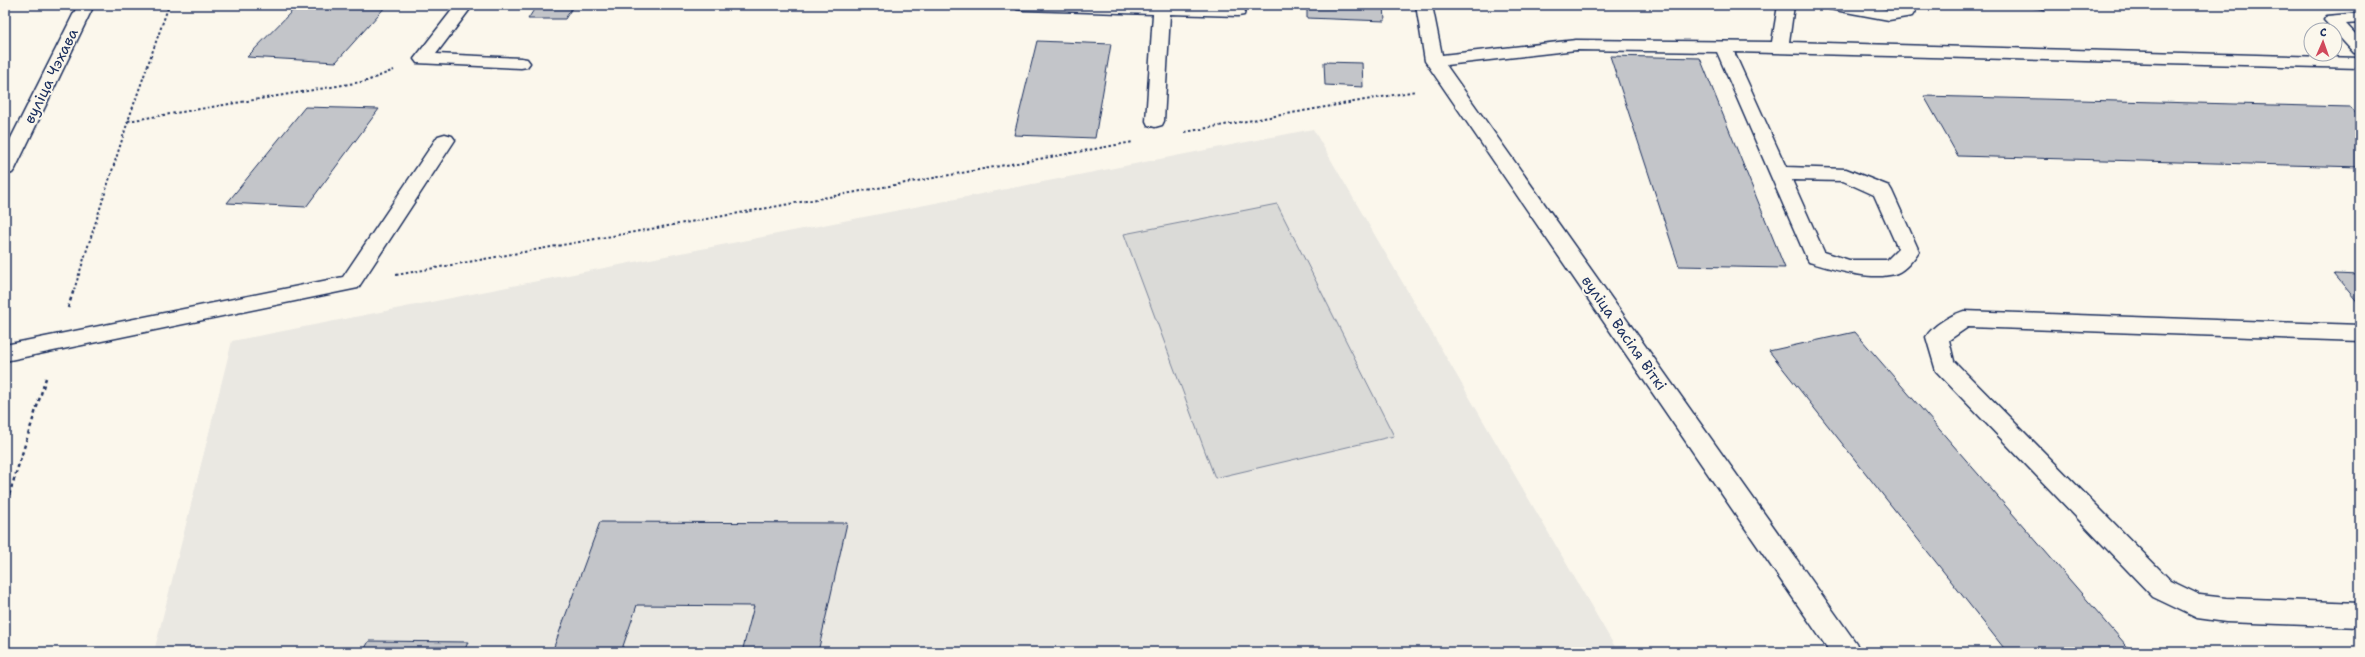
<svg xmlns="http://www.w3.org/2000/svg" width="2365" height="657" font-family="'Shantell Sans',sans-serif">
  <style>
    .built { fill: #eae8e2 }
    .green { fill: #dadad7; stroke: #7a849a }
    .building { fill: #c3c5c9; stroke: #1b2f5e }
    .lines { fill: none; stroke-linecap: round; stroke-linejoin: round }
    .minor-casing { stroke: #1b2f5e; stroke-width: 3 }
    .major-casing { stroke: #1b2f5e; stroke-width: 3 }
    .path-far1 { stroke: #1b2f5e; stroke-width: 2; stroke-dasharray: 2.5 2.5; stroke-linecap: butt }
    .path { stroke: #1b2f5e; stroke-width: 2.5; stroke-dasharray: 3.5 3.5; stroke-linecap: butt }
    .minor { fill: #fbf7ec; fill-rule: evenodd }
    .major { fill: #fbf7ec; fill-rule: evenodd }
    .labels { text-anchor: middle; stroke-width: 4; stroke-linejoin: round; paint-order: stroke }
    .street-label { font-size: 15px; fill: #1b2f5e; stroke: #fbf7ec }
  </style>
  <rect width="100%" height="100%" fill="#fbf7ec"/>
  <filter id="ink" filterUnits="userSpaceOnUse"><feTurbulence type="fractalNoise" baseFrequency=".025" numOctaves="2"/><feDisplacementMap in="SourceGraphic" scale="8" xChannelSelector="R" yChannelSelector="G"/><feConvolveMatrix kernelMatrix="1 2 1 2 8 2 1 2 1" color-interpolation-filters="sRGB"/></filter>
  <g filter="url(#ink)">
    <path class="built" d="M1313 129 1618 652H154L232 341Z"/>
    <path class="green" d="M1277 204 1394 436 1215 478 1124 234Z"/>
    <path class="building" d="M298 5H387L336 62 247 57Z
      M537 5H574L565 19H528Z
      M1307 5H1384L1385 21 1307 18Z
      M2020 5H2045V10Z
      M1037 41 1111 44 1095 138 1014 135Z
      M1610 56 1700 58 1785 268 1679 266Z
      M1324 62 1362 63 1363 87 1325 85Z
      M1924 96 2350 107 2360 118V167L1958 156Z
      M305 107 379 109 306 207 227 203Z
      M2334 274 2360 275V305Z
      M1855 332 2044 550 2132 652H2007L1769 351Z
      M600 522 847 523 818 652H742L754 606 637 605 621 652H552Z
      M369 641 468 642 464 652H363Z"/>
    <g class="lines">
      <g class="minor-casing">
        <path id="minor" d="M456 5H473L436 54 521 58 527 59 530 63 527 67 521 68 417 63 414 59Z
          M1015 5H1246L1244 15 1238 16 1170 14 1164 121 1162 125 1155 127 1148 125 1146 121 1153 14 1023 10 1017 9Z
          M1416 5H1432L1442 55 1576 40 1772 42 1778 5H1794L1789 42 2360 58V68L1734 52 1786 167 1846 169 1889 186 1892 191 1919 251C1915 258 1905 270 1897 273 1873 282 1832 269 1809 262L1806 257 1717 52 1576 50 1446 65 1856 643 1860 652H1830L1425 61ZM1792 180 1843 181 1874 195 1898 249 1887 260H1849L1824 252Z
          M1827 5H1863L1889 10 1900 8 1902 5H1919L1912 16 1889 20 1835 10 1829 9Z
          M2360 13V23L2346 24 2360 39V54L2354 53 2324 20 2327 16Z
          M445 134 452 136 455 140 358 288 5 361V345L343 277 438 136Z
          M1964 311 2360 325V341L1968 327 1949 340 1954 361 2171 581 2200 595 2226 598 2360 603V627L2226 622 2197 618 2153 597 1936 371 1926 337C1933 325 1951 315 1964 311Z"/>
      </g>
      <g class="major-casing">
        <path id="major" d="M78 5H94L15 169 12 173 5 175V150Z"/>
      </g>
      <path class="path-far1" d="M128 121 367 81 394 70
        M1185 132 1416 91
        M396 275 1133 142
        M74 290 128 121 169 5"/>
      <path class="path" d="M68 308 74 289
        M5 508 46 378"/>
      <use href="#minor" class="minor"/>
      <use href="#major" class="major"/>
    </g>
  </g>
  <g class="labels">
    <g class="street-label">
      <text transform="translate(51 76) rotate(-64)" y="5">вуліца Чэхава</text>
      <text transform="translate(1624 333) rotate(55)" y="5">вуліца Васіля Віткі</text>
    </g>
  </g>
  <rect width="2365" height="657" fill="none" stroke="#fbf7ec" stroke-width="20"/>
  <rect x="10" y="10" width="2345" height="637" fill="none" stroke="#1b2f5e" stroke-width="1.5" filter="url(#ink)"/>
  <g transform="translate(2323 42) rotate(2)"><circle r="19" fill="#fbf7ec" stroke="#a1a7b3"/>
  <path d="M0-3L7 15L0 10L-7 15Z" fill="#d1495b"/>
  <text y="-6" font-size="11" font-weight="bold" text-anchor="middle" fill="#1b2f5e">С</text>
  </g>
</svg>
